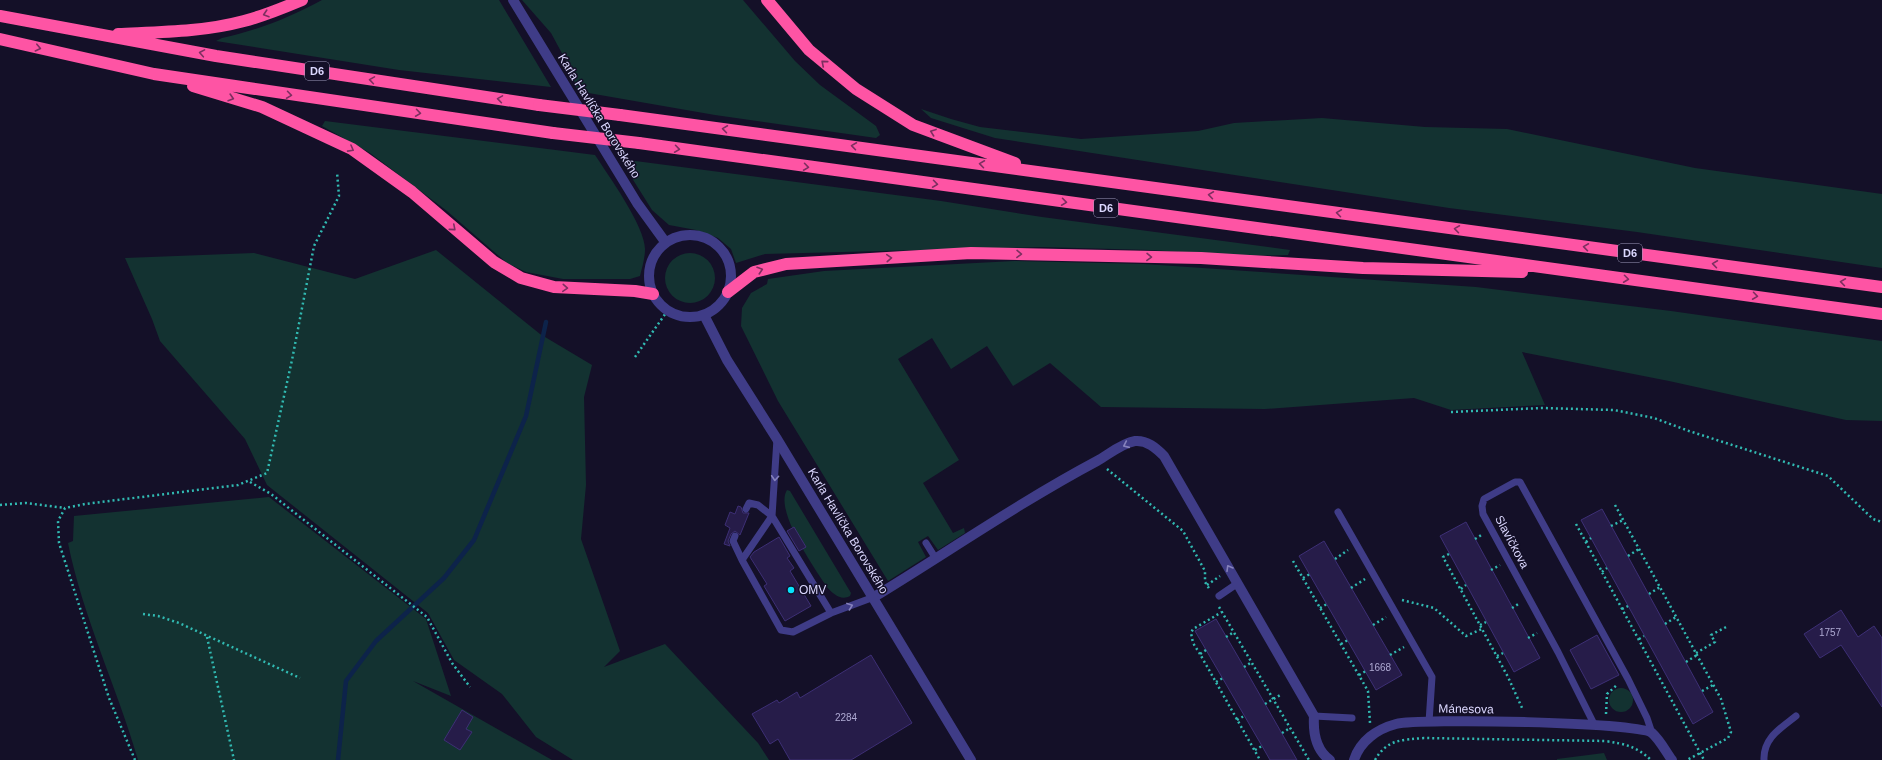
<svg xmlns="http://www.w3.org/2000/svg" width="1882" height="760" font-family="Arial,sans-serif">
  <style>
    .green { fill: #133231 }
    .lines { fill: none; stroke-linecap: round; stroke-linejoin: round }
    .stream { stroke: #0d234a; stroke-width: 4.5 }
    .building { fill: #261c49; stroke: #3d2f75 }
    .path { stroke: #31bab2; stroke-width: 2.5; stroke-dasharray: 2 3; stroke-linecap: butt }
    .service { stroke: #3f3c87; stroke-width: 7 }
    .minor { stroke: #3f3c87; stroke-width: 10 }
    .tertiary { stroke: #3f3c87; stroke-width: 10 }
    .motorway { stroke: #fe54a4; stroke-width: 12 }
    .motorway-bridge { stroke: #fe54a4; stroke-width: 12 }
    .oneway { stroke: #7d2f60 }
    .oneway2 { stroke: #8682bd }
    .poi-dot { fill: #06e3fd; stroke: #141028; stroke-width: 1.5 }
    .labels { text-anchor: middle; stroke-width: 3; stroke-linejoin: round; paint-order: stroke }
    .number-label { font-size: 10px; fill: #aea9d2 }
    .shield { fill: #141028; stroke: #a09cbe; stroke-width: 1 }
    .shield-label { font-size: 11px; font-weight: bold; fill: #dcd8ff }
    .street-label { font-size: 12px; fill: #dcd8ff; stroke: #141028 }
    .poi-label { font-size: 12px; fill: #dcd8ff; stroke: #141028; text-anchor: start }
  </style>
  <rect width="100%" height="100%" fill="#141028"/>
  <path class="green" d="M322 0H499L551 87 399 70 216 41 222 38C258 30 289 18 322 0Z
    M522 0H743L795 61 820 85 876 126 880 135 876 138 715 115 577 91 571 70 551 33Z
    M921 109 951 119 980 127 1081 139 1198 131 1234 123 1322 118 1425 127 1507 129 1695 168 1882 194V268L1637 232 1449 208 995 138 931 118Z
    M325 121 595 155C608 175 645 226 645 249 645 258 642 268 640 276L630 279H563L526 272 507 263 447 211 370 153 322 126Z
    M620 159 941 201 1042 217 1290 250 1288 255 1244 256 1150 250 1041 247 765 254 736 263 731 249 718 238 696 230 669 225 652 210Z
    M436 250 540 334 592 365 584 397 586 485 581 539 620 651 604 667 665 644 758 743 769 760H573L536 737 502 694 454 660 428 613 267 485 245 439 160 341 152 319 125 258 254 253 355 279Z
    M665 278a25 25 0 1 1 50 0a25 25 0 1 1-50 0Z
    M1014 261 1144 264 1476 287 1671 311 1882 341V421L1846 420 1669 381 1522 352 1545 405 1451 410 1414 398 1265 409 1101 407 1050 363 1013 386 987 346 951 369 932 338 898 359 959 460 923 483 953 533 964 528 965 533 938 550 928 536 918 542 926 557 888 581 778 401 741 326 742 308 751 293 767 284 768 279 824 271Z
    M787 490 790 491 851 593 850 596C841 601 833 594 827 587 815 569 774 510 787 490Z
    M269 497 426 619 451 696 413 681 552 760H138C117 687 83 618 68 543L73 541 74 516Z
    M1609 700a12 12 0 1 1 24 0a12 12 0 1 1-24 0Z
    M1604 753 1607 760H1557V759Z"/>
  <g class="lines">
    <path class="stream" d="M338 760 346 681 376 641 444 578 474 540 526 416 546 322"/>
  </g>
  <path class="building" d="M738 506 741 507 743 513H749L740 535 735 531 731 534 728 541 730 546 724 544 730 528 725 525 730 512 735 514Z
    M1602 509 1713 712 1693 724 1581 520Z
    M1466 522 1540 658 1514 672 1440 536Z
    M794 527 806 547 799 551 787 531Z
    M779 537 790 556 787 558 794 568 790 571 811 606 785 621 764 586 767 584 750 557 754 552Z
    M1324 541 1402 675 1376 690 1299 556Z
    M1841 610 1858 637 1874 626 1882 638V707L1841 645 1820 658 1804 634Z
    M1216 619 1244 667 1297 760H1270L1262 746 1195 631Z
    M1597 635 1619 675 1591 689 1570 650Z
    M871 655 912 723 851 760H790L778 739 770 744 752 714 777 700 779 703 797 692 800 698Z
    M462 710 473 717 466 729 472 732 460 750 444 740Z"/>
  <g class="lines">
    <path class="path" d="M635 357 668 310
      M1451 412 1542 408 1614 410 1654 418 1689 431 1828 476 1873 519 1882 522
      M1107 469 1183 531 1205 571V582L1210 590
      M250 482 271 494 427 617 452 663 470 687
      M0 505 26 503 65 508
      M1615 505 1721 699 1731 732 1728 738 1687 760
      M1576 524 1704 760
      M1611 526 1623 520
      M1475 539 1483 534
      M1586 542 1591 538
      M1449 554 1443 557 1508 677 1523 710
      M1628 556 1639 549
      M1335 559 1348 550
      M1293 561 1368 691 1370 723
      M1491 570 1500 565
      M1602 572 1607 568
      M1303 578 1310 574
      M1207 585 1220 576
      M1351 588 1365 579
      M1461 589 1466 585
      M1649 594 1660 587
      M1402 600 1434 608 1466 636 1482 629
      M1219 607 1309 760
      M1320 608 1327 604
      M1512 608 1520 603
      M1622 609 1628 606
      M143 614 158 616 179 623 300 678
      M1665 624 1676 617
      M1373 625 1386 617
      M1480 625 1486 622
      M207 637 234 760
      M1226 637 1234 632
      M1528 638 1537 633
      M1639 639 1644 636
      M1341 644 1348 640
      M1206 650 1200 654 1260 760
      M1696 653 1715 642 1711 635 1728 626
      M1200 654 1193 643 1191 633 1193 629 1222 612
      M1390 655 1404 647
      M1497 656 1503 653
      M1686 662 1697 655
      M1244 667 1252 662
      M1359 675 1366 671
      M1216 682 1223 678
      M1702 691 1713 685
      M1265 704 1282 694
      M1606 714 1607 694 1618 684
      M1237 720 1244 716
      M1282 733 1290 728
      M1255 750 1262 746
      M135 760 109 698 59 543 58 521 65 508 85 504 238 485 267 473 292 360 314 246 339 196 337 172
      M1375 760C1387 739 1402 740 1424 738L1605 741C1625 744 1636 746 1651 760"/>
    <path class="service" d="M777 439 772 516 831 613 874 597
      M746 509 749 503 758 505 772 516 742 560 781 630 793 632 831 613
      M1338 512 1432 677 1429 722
      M735 536 733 541 742 560
      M926 543 936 559
      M1219 596 1238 583
      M1314 716 1352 718
      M1594 724 1558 652 1483 514 1482 506 1484 499 1515 482H1520L1628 679 1647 718 1652 733
      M1764 760C1763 738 1781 728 1796 716"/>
    <path class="minor" d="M874 597C948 552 1020 502 1097 461 1108 455 1122 443 1135 441 1147 440 1156 448 1164 456L1314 716C1313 732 1316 750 1330 760
      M1354 760C1360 741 1377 729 1396 724 1420 718 1638 722 1652 733 1660 740 1666 752 1672 760"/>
    <path class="tertiary" d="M513 0 637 203 666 243
      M649 276a41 41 0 1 1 82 0a41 41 0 1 1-82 0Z
      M704 315 727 360 777 439 971 760"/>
    <path class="motorway" d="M767 0 809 50 856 89 913 125 1015 163
      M0 16 216 56 539 105
      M118 34C161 32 203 32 244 21 264 16 283 8 302 0
      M0 39 154 74 553 133
      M193 86 262 107 352 149 412 192 494 262 521 278 554 287 635 291 653 294
      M620 115 1882 287
      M639 143 1882 314
      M728 292 754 272 786 264 971 253 1201 258 1363 268 1522 272"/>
    <path class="motorway-bridge" d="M539 105 620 115
      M553 133 639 143"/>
  </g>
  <defs><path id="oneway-chevron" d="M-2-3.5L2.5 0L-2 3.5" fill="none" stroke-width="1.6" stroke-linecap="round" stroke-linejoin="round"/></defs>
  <g class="oneway">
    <use href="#oneway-chevron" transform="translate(266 14) rotate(162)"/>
    <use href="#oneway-chevron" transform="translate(38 48) rotate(13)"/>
    <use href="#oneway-chevron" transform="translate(202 53) rotate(-170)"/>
    <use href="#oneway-chevron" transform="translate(824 63) rotate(-140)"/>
    <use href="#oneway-chevron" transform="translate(372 80) rotate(-171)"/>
    <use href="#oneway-chevron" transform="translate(289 95) rotate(8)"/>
    <use href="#oneway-chevron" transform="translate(231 98) rotate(17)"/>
    <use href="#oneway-chevron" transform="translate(500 99) rotate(-171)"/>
    <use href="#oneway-chevron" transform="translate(418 113) rotate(8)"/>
    <use href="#oneway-chevron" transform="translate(725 129) rotate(-172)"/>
    <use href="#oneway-chevron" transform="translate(933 132) rotate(-160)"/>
    <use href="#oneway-chevron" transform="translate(854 146) rotate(-172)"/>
    <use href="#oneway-chevron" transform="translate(351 149) rotate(29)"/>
    <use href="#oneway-chevron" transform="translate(677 149) rotate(8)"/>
    <use href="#oneway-chevron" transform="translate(982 164) rotate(-172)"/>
    <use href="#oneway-chevron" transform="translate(806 167) rotate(8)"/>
    <use href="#oneway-chevron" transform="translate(935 184) rotate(8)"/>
    <use href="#oneway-chevron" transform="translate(1211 195) rotate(-172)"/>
    <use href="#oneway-chevron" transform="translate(1064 202) rotate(8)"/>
    <use href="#oneway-chevron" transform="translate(1339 213) rotate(-172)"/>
    <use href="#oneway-chevron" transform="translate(453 228) rotate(41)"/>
    <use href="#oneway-chevron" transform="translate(1457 229) rotate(-172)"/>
    <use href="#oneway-chevron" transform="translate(1586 247) rotate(-172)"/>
    <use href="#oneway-chevron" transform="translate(1019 254) rotate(1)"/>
    <use href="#oneway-chevron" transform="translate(1149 257) rotate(1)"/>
    <use href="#oneway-chevron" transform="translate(889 258) rotate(-4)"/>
    <use href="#oneway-chevron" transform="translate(1715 264) rotate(-172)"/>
    <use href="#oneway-chevron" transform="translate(760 270) rotate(-18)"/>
    <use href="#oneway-chevron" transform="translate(1626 279) rotate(7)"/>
    <use href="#oneway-chevron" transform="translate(1843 282) rotate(-172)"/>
    <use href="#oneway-chevron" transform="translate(565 288) rotate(4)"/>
    <use href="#oneway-chevron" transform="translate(1755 296) rotate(8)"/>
  </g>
  <g class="oneway2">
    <use href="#oneway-chevron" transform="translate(1126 445) rotate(156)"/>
    <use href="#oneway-chevron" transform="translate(775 478) rotate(94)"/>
    <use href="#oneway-chevron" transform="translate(1229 568) rotate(-120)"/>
    <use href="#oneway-chevron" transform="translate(850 606) rotate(-20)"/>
  </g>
  <circle class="poi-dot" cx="791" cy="590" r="4"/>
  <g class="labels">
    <g class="number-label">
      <text x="1830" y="636">1757</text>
      <text x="1380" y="671">1668</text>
      <text x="846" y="721">2284</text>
    </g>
    <g class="shield">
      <rect x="305" y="62" width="24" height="18" rx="3"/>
      <rect x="1094" y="199" width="24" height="18" rx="3"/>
      <rect x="1618" y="244" width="24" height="18" rx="3"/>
    </g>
    <g class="shield-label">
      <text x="317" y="75">D6</text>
      <text x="1106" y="212">D6</text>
      <text x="1630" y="257">D6</text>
    </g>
    <g class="street-label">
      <text transform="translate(599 116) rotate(58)" y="4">Karla Havlíčka Borovského</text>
      <text transform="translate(848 531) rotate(59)" y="4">Karla Havlíčka Borovského</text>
      <text transform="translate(1512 542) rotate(62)" y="4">Slavíčkova</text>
      <text transform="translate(1466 709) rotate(1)" y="4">Mánesova</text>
    </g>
    <g class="poi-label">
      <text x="799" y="594">OMV</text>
    </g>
  </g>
</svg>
